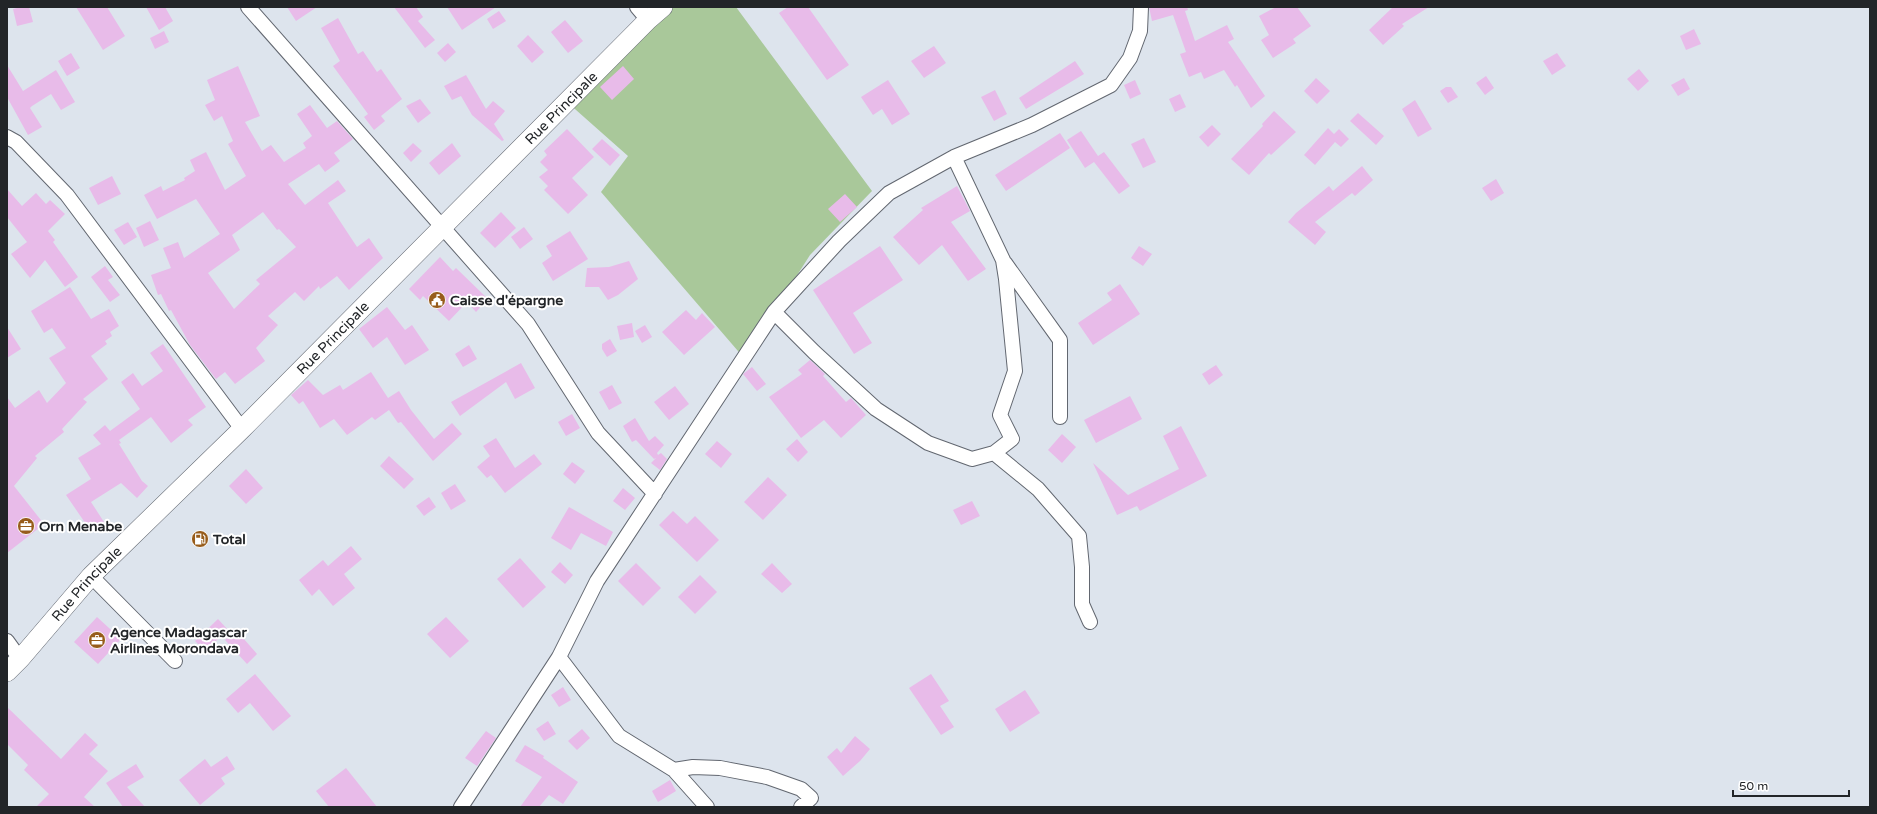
<svg xmlns="http://www.w3.org/2000/svg" width="1877" height="814" font-family="'Varela Round',sans-serif">
  <style>
    .green { fill: #a9c89a }
    .building { fill: #e8bbe9; fill-rule: evenodd }
    .lines { fill: none; stroke-linecap: round; stroke-linejoin: round }
    .street-casing { stroke: #626770; stroke-width: 16 }
    .secondary-casing { stroke: #626770; stroke-width: 20 }
    .street { stroke: #fff; stroke-width: 14 }
    .secondary { stroke: #fff; stroke-width: 19 }
    .labels { text-anchor: middle; stroke-width: 4; stroke-linejoin: round; paint-order: stroke }
    .street-label { font-size: 14px; fill: #222528; stroke: #fff }
    .poi-label { font-size: 14px; font-weight: bold; fill: #222528; stroke: #fff; text-anchor: start }
  </style>
  <rect width="100%" height="100%" fill="#dde4ed"/>
  <path class="green" d="M663 7H736L872 191 810 255 744 358 601 192 628 156 567 102Z"/>
  <path class="building" d="M21 7H29L33 22 17 26 13 9Z
    M76 7H107L125 36 103 50Z
    M146 7H165L173 21 159 30Z
    M287 7H317L296 21Z
    M394 7H416L423 17 418 21 435 40 425 48Z
    M447 7H496L462 30Z
    M788 7H808L849 65 827 80 779 13Z
    M1149 7H1187L1188 10 1185 11 1195 41 1227 25 1234 39 1228 42 1265 96 1251 108 1237 85 1235 87 1224 70 1204 79 1201 72 1189 77 1180 54 1186 52 1173 15 1152 21Z
    M1276 7H1297L1311 26 1293 39 1296 43 1273 58 1261 40 1269 35 1259 16Z
    M1393 7H1429L1402 24 1404 26 1383 45 1369 30Z
    M499 11 506 21 493 29 487 19Z
    M338 18 358 54 363 51 377 72 381 69 402 99 381 116 385 121 374 130 364 117 368 114 333 66 340 61 321 28Z
    M565 20 583 41 568 53 551 32Z
    M1694 29 1701 44 1686 50 1680 36Z
    M164 31 169 42 155 49 150 38Z
    M528 35 544 52 532 63 517 46Z
    M448 43 456 52 445 62 437 53Z
    M934 46 946 63 924 78 911 61Z
    M71 53 80 68 67 76 58 61Z
    M1557 53 1566 66 1552 75 1543 61Z
    M1075 61 1084 74 1026 109 1019 98Z
    M7 65 23 91 56 70 75 102 61 110 51 94 32 106 30 108 42 127 28 135 7 97Z
    M238 66 260 116 245 122 262 151 271 145 284 162 306 148 303 143 312 136 297 114 310 105 327 128 337 121 353 139 334 153 340 161 325 172 319 164 288 184 305 205 338 180 346 191 328 203 357 247 369 238 383 258 349 290 337 276 320 289 319 286 304 301 295 292 268 316 278 325 256 348 265 361 235 384 225 372 216 379 190 345 171 310 169 311 161 294 158 295 151 275 171 268 163 248 178 242 184 258 220 234 196 199 157 219 144 195 161 186 163 191 185 180 184 178 195 171 190 160 206 152 225 190 246 176 228 144 233 141 222 116 214 121 205 105 215 100 207 80ZM263 212 277 230 279 229 296 247 256 280 260 284 234 309 208 273 240 250 232 235Z
    M623 66 634 79 612 100 600 87Z
    M1639 69 1649 81 1638 91 1627 79Z
    M466 75 486 109 493 101 505 111 494 124 504 140 502 141 472 115 461 96 452 100 444 86Z
    M1486 76 1494 88 1485 95 1476 83Z
    M1316 78 1330 91 1317 104 1304 91Z
    M1684 78 1690 89 1678 96 1671 85Z
    M888 80 910 114 892 125 882 109 873 115 861 97Z
    M1135 80 1141 94 1130 99 1124 85Z
    M1446 87H1451L1458 97 1448 103 1440 91Z
    M995 90 1007 114 994 121 981 97Z
    M1180 94 1186 107 1175 112 1169 99Z
    M420 99 431 113 418 123 406 106Z
    M1415 100 1432 129 1418 137 1402 109Z
    M1274 111 1296 132 1271 155 1269 153 1249 175 1231 159 1263 126 1262 124Z
    M1358 113 1384 136 1376 145 1350 121Z
    M1212 125 1221 134 1208 147 1199 137Z
    M1328 128 1334 134 1339 129 1349 139 1341 147 1335 142 1315 165 1304 155Z
    M567 129 594 157 572 178 588 195 568 214 544 190 548 186 539 177 548 170 540 162 547 155 544 151Z
    M1081 131 1098 156 1104 152 1130 186 1119 194 1094 162 1085 168 1067 140Z
    M1060 133 1070 148 1006 191 995 175Z
    M1144 138 1156 162 1143 168 1131 144Z
    M602 139 620 155 610 166 592 149Z
    M413 143 422 151 411 162 403 153Z
    M452 143 461 156 439 175 429 163Z
    M1362 166 1373 180 1355 196 1352 193 1315 222 1326 232 1315 245 1288 222 1296 213 1329 186 1333 191Z
    M112 176 121 194 98 205 89 188Z
    M1496 179 1504 193 1491 201 1482 188Z
    M957 186 970 211 951 222 986 269 968 281 942 245 919 265 893 237 923 210 921 208Z
    M7 189 22 206 36 193 46 204 50 200 65 214 48 231 55 240 53 242 78 277 65 287 45 260 30 278 11 254 27 242 7 217Z
    M845 194 857 207 840 222 828 209Z
    M501 212 516 228 495 248 480 233Z
    M150 221 159 240 144 247 136 228Z
    M128 222 137 237 124 245 114 230Z
    M524 227 533 239 520 249 511 237Z
    M570 231 588 259 553 281 542 263 552 256 546 246Z
    M880 246 903 280 853 313 872 343 854 354 813 290Z
    M1139 246 1152 254 1143 266 1131 258Z
    M440 257 453 271 456 268 488 299 476 312 467 302 449 321 423 296 420 300 409 289Z
    M629 261 638 279 618 295 608 300 599 287H585L587 268 609 267Z
    M105 266 113 277 108 280 120 295 110 302 91 277Z
    M1120 284 1140 314 1093 345 1078 323 1112 300 1107 293Z
    M70 287 91 319 109 309 119 326 110 332 112 336 105 341 107 344 91 356 108 379 83 399 87 402 62 429 64 432 35 456 37 458 14 486 44 524 7 553V397L15 408 39 390 47 403 66 383 49 358 66 348 52 328 44 333 31 311Z
    M387 307 405 330 412 325 429 350 405 365 387 337 373 348 359 329Z
    M686 310 696 320 702 313 715 327 684 355 662 332Z
    M632 323 634 337 620 340 617 326Z
    M645 325 652 337 642 343 635 331Z
    M7 327 21 349 7 358Z
    M610 339 617 351 607 357 602 349V344Z
    M163 344 206 407 188 420 193 425 171 443 151 417 119 440 121 443 119 444 142 481 148 486 137 498 121 483 91 502 104 522 90 530 66 495 91 479 78 458 101 444 93 435 105 425 110 431 140 409 121 382 133 373 142 386 163 371 150 353Z
    M469 345 477 359 463 367 455 354Z
    M810 360 825 374 823 376 846 402 851 398 866 415 841 438 824 420 801 438 769 397 802 374 798 370Z
    M521 363 535 388 515 399 506 382 460 416 451 402Z
    M1216 365 1223 375 1209 385 1202 374Z
    M752 367 766 384 757 391 743 374Z
    M371 372 388 398 399 391 411 410 434 439 452 423 462 434 433 461 401 422 398 423 389 410 375 420 372 417 347 435 334 419 320 428 303 401 299 404 291 395 308 380 323 395 340 385 343 390Z
    M612 385 622 403 609 410 599 392Z
    M675 386 689 404 669 420 654 402Z
    M1130 396 1142 419 1096 443 1084 420Z
    M572 414 580 428 566 436 558 422Z
    M635 418 649 441 655 436 664 445 657 453 658 455 661 453 667 459 660 470 651 463 656 458 654 459 636 440 632 442 623 426Z
    M1181 426 1207 476 1140 511 1137 506 1117 515 1093 463 1128 495 1179 469 1163 436Z
    M1062 434 1076 447 1062 463 1048 450Z
    M496 438 515 468 534 454 542 464 505 493 491 475 487 478 477 467 490 456 483 446Z
    M797 439 808 452 798 462 786 449Z
    M717 441 732 454 721 468 705 454Z
    M389 456 414 479 404 489 380 466Z
    M572 462 585 471 575 484 563 474Z
    M246 469 263 488 246 504 229 486Z
    M768 477 787 495 763 520 744 502Z
    M455 484 466 501 451 510 441 493Z
    M623 488 635 498 625 510 613 501Z
    M429 497 436 507 424 516 416 506Z
    M972 501 980 516 961 525 953 510Z
    M569 507 613 532 606 546 581 533 571 550 551 538Z
    M673 511 687 524 695 516 719 540 697 562 659 525Z
    M351 546 362 559 344 574 355 588 333 606 319 589 312 596 299 580 323 560 328 566Z
    M520 558 546 587 523 608 497 579Z
    M560 562 573 575 565 584 551 572Z
    M636 563 661 588 643 606 618 581Z
    M772 563 792 584 782 593 761 574Z
    M700 575 717 592 695 614 678 597Z
    M97 617 121 639 98 664 74 642Z
    M446 617 469 641 450 658 427 634Z
    M218 619 228 630 205 651 195 641Z
    M236 630 257 654 247 664 225 640Z
    M255 674 291 716 273 731 250 703 238 713 226 699Z
    M931 674 949 701 940 706 954 727 941 735 909 688Z
    M563 687 571 700 559 707 551 695Z
    M1025 690 1040 713 1010 732 995 709Z
    M7 707 61 759 85 733 98 745 89 754 108 771 84 797 95 807H36L49 794 24 770 28 765 7 744Z
    M548 721 556 734 544 741 536 729Z
    M582 729 590 738 577 750 568 741Z
    M486 731 496 738 477 766 465 758Z
    M855 736 870 749 860 761 843 776 827 757 837 748 841 753Z
    M525 745 544 756 543 758 578 782 563 804 549 795 539 807H520L542 777 515 761Z
    M227 756 235 769 221 778 225 784 200 805 179 780 205 759 211 767Z
    M136 764 144 777 127 787 145 807H123L106 783Z
    M346 768 377 807H329L316 791Z
    M670 780 676 791 658 802 652 791Z"/>
  <g class="lines">
    <g class="street-casing">
      <path id="street" d="M248 7 528 324 598 433 655 494
        M637 7 648 20
        M7 137 16 142 67 195 242 429
        M954 157 1003 260 1006 279 1015 371 1000 415 1012 439 994 453
        M1005 263 1060 340V417
        M774 312 814 352 876 409 928 443 972 459 994 453 1038 489 1079 536 1082 567V604L1090 622
        M91 576 175 661
        M7 641 20 659
        M559 657 619 736 674 770 693 767 720 768 767 777 801 789 811 798 801 807
        M674 770 707 807
        M461 807 559 657 597 581 774 312 839 241 889 193 954 157 1032 125 1111 85 1130 58 1140 31 1141 7"/>
    </g>
    <g class="secondary-casing">
      <g id="secondary">
        <path id="s1" d="M7 672 20 659 91 576 242 429 648 20 663 7"/>
      </g>
    </g>
    <use href="#street" class="street"/>
    <use href="#secondary" class="secondary"/>
  </g>
  <defs>
    <g id="civic-disc" transform="scale(0.9)"><circle r="9.5" fill="#975c1b" stroke="#fff"/><path d="M-.6-6.5H3V-4.5H.6V-3L4-1V1h2V6H-6V1h2V-1L-.6-3ZM-1.2 2.5V6h2.4V2.5Z" fill="#fff"/></g>
    <g id="office-disc" transform="scale(0.9)"><circle r="9.5" fill="#975c1b" stroke="#fff"/><path d="M-6-3h4V-5.5h4V-3h4V5H-6ZM-1-4.5V-3h2v-1.5ZM-6 0V1H6V0Z" fill="#fff"/></g>
    <g id="fuel-disc" transform="scale(0.9)"><circle r="9.5" fill="#975c1b" stroke="#fff"/><path d="M-5.5-6h7V0h2V4h1.3V-2.5L3-4.5l.8-.8L6-3V5H2.5V1h-1V6h-7ZM-4.2-4.7v3.2H.2V-4.7Z" fill="#fff"/></g>
  </defs>
  <g fill-rule="evenodd">
    <use href="#civic-disc" x="437" y="300"/>
    <use href="#office-disc" x="26" y="526"/>
    <use href="#fuel-disc" x="200" y="539"/>
    <use href="#office-disc" x="97" y="640"/>
  </g>
  <g class="labels">
    <g class="street-label">
      <text dy="5" stroke="none"><textPath href="#s1" startOffset="791">Rue Principale</textPath></text>
      <text dy="5" stroke="none"><textPath href="#s1" startOffset="467">Rue Principale</textPath></text>
      <text dy="5" stroke="none"><textPath href="#s1" startOffset="119">Rue Principale</textPath></text>
    </g>
    <g class="poi-label">
      <text x="450" y="305">Caisse d'épargne</text>
      <text x="39" y="531">Orn Menabe</text>
      <text x="213" y="544">Total</text>
      <text x="110" y="637">Agence Madagascar<tspan x="110" dy="16">Airlines Morondava</tspan></text>
    </g>
  </g>
  <rect width="1877" height="814" fill="none" stroke="#222528" stroke-width="16"/>
  <path d="M1733 790v6h116v-6" fill="none" stroke="#222528" stroke-width="2"/>
  <text x="1739" y="790" font-size="12" fill="#222528" stroke="#ffffff" stroke-width="3" paint-order="stroke">50 m</text>
</svg>
